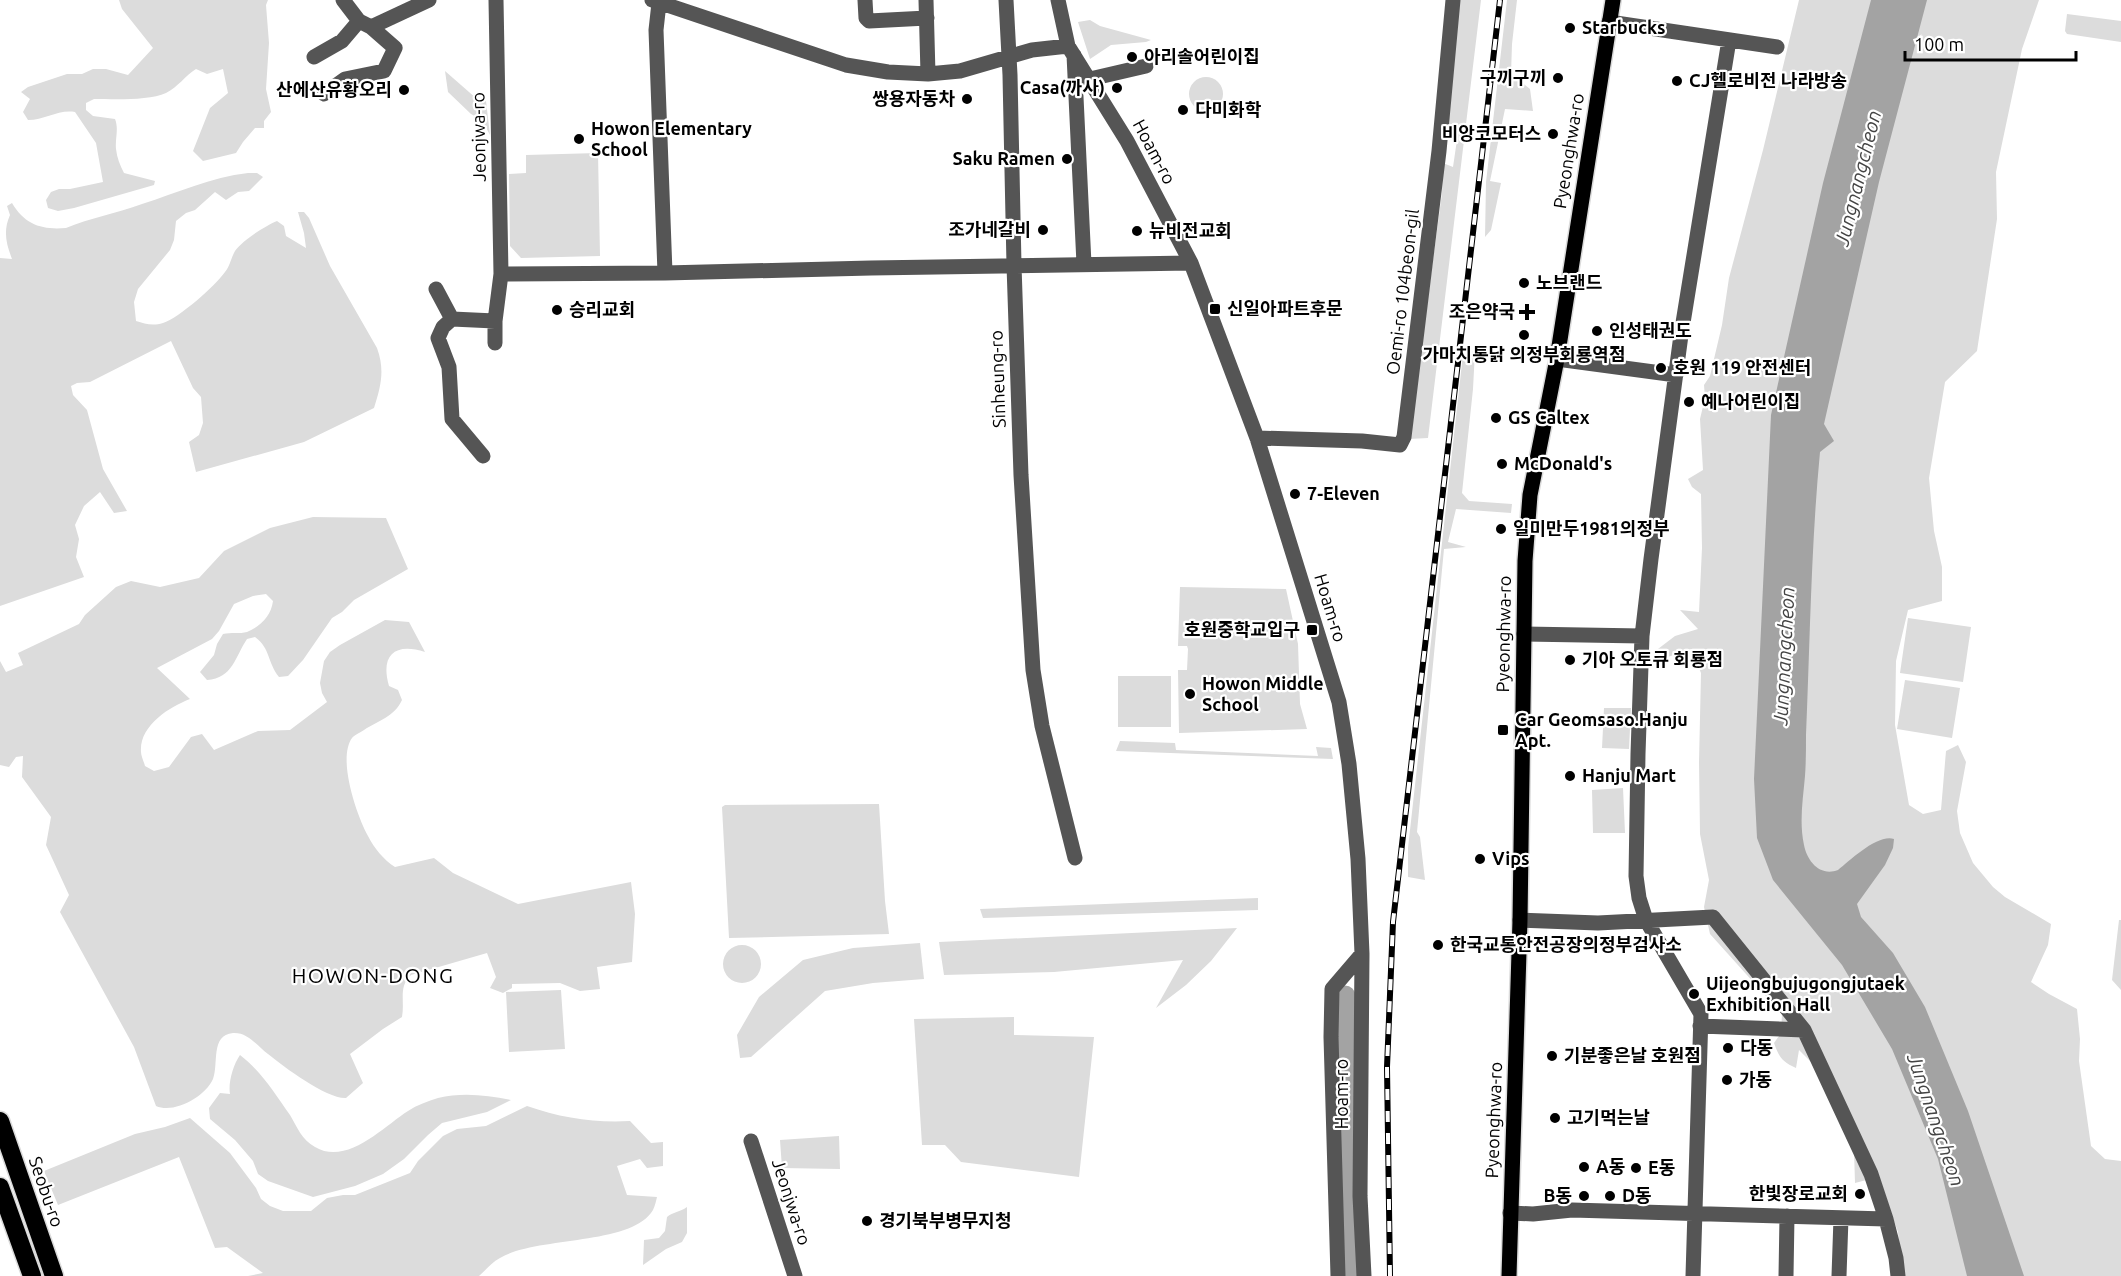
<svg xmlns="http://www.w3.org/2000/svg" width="2121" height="1276" font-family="Ubuntu,'Noto Sans KR',sans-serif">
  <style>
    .green { fill: #dcdcdc }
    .water { fill: #a3a3a3 }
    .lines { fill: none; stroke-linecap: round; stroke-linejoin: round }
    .river { stroke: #a3a3a3; stroke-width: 21 }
    .major-casing { stroke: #dbdbdb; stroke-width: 18 }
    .highway-casing { stroke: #dbdbdb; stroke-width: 21 }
    .minor { stroke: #555; stroke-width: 15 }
    .major { stroke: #000; stroke-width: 15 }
    .highway { stroke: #000; stroke-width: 18 }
    .rail-casing { stroke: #000; stroke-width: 6 }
    .rail { stroke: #fff; stroke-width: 4; stroke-dasharray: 11; stroke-linecap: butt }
    .poi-dot { fill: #000; stroke: #fff; stroke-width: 2 }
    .labels { text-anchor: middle; stroke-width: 4.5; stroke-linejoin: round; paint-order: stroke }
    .poi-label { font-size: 18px; font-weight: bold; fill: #000; stroke: #fff; text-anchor: start }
    .street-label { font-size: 18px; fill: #000; stroke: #fff }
    .water-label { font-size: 20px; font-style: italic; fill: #444; stroke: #fff }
    .quarter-label { font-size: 21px; letter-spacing: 1.5px; fill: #000; stroke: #fff }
  </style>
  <rect width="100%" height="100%" fill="#fff"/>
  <path class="green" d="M119 0H268L266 5 269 43 266 89 271 112 264 121V128H255L243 142 236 153 203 161 193 151 210 108 228 93 223 69 207 74 196 69C185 76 178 87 166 93 149 101 113 99 94 99L86 103V110L93 116 115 119C119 129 115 138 116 149 117 158 120 165 124 173L155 181 154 185 74 208 58 211 48 208 46 200 51 192 59 189H70L103 182 96 143 75 112C59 109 45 120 28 120L23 112 30 99 21 92 28 87 67 74H82L93 69H106L128 75 153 48 122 9Z
    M1459 0H1481L1428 438 1409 439 1442 193 1443 163 1453 167 1458 133 1446 127Z
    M1507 0H1517L1512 44 1511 74 1530 89 1533 111 1505 109 1490 181 1501 183 1491 230 1485 237 1486 182Z
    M1799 0H2039L2022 49 1996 172 1997 219 1977 351 1945 382 1929 478 1934 531 1942 567V601L1908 610 1896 661 1895 725 1909 805 1923 814 1941 810 1946 751 1958 745 1966 762 1957 811 1960 833 1973 863 1993 887 2005 897 2051 924 2048 945 2031 982 2049 994 2077 1009 2080 1039 2079 1061 2091 1146 2105 1159 2121 1161V1276H1902L1898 1232 1878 1177 1855 1183 1853 1118 1812 1063 1799 1050 1796 1068C1782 1062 1779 1057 1774 1043L1781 1033 1782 1014 1710 934 1704 907 1709 880 1700 834 1699 762 1701 673 1691 649 1659 660 1654 652 1675 636 1698 629 1680 610 1699 612 1702 548 1701 494 1692 487 1688 479 1703 470 1700 419 1705 398 1704 385 1710 376 1722 325 1729 278 1763 150Z
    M2067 14 2121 21V42L2067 34 2065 31Z
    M1090 20 1100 26 1151 40 1146 42 1111 45 1090 59 1078 22Z
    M445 71 477 99 486 101 490 135 482 120 471 114 448 92Z
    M1189 94a17 17 0 1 1 34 0a17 17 0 1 1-34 0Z
    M598 153 600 256 521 258 510 246 509 174 526 173V155Z
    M248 173H257L263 177 249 191 238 192 226 200 215 192 195 210 186 213 176 221 174 240 170 250 138 289 134 302 136 321C145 324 153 326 163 323 179 318 215 286 225 272 230 266 231 258 235 251 243 240 265 226 277 221L284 226 286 236 306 248 304 233 298 212H304L309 218 330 266 377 348C385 370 381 386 374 408L304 442 196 472 189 442 199 435 203 423 201 397 193 388 171 341 90 382 77 383 71 386 73 395 87 410 103 469 127 511 114 513 100 492 84 506 75 525 79 539 76 557 84 577 0 606V258L12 259C6 243 3 231 10 215L7 206 12 203C25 225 42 230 66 228 90 218 117 213 142 204 177 193 211 177 248 173Z
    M1475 351 1473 389 1462 493 1469 501 1512 504 1511 513 1456 509 1448 542 1466 547 1444 549 1417 832 1420 837 1425 880 1408 877V848L1463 354Z
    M313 517 386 518 408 569 354 600 342 612 332 618 303 660 288 676 279 677C267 662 271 649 255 637L247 639C235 657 233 678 207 680L200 672 214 655 217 644 223 634C231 632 240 634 247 632 261 626 271 616 273 601L266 594 253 596 234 604 219 631 212 639 157 668 190 699C169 707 139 726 141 752 141 756 144 762 145 766L154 771 169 767 191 737 202 734 214 750 258 731 290 730 327 702 322 693 320 683 324 661 330 652 340 645 385 620 409 622 425 652C395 642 380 655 389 686L398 690 402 700C395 716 378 721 364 730 360 733 354 735 352 738 337 759 357 816 368 836 374 848 384 860 395 867L434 858 453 873 518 904 631 882 635 914 632 962 597 967 600 989 580 991 560 983 512 984V988L503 993 490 988 496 977 487 953 411 975C398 987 405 1001 402 1017L383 1029 350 1054 363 1083 346 1098C327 1099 284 1067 268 1054 257 1046 248 1032 233 1033 210 1035 219 1064 213 1079 205 1097 174 1114 156 1106L134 1047 60 912 69 895 46 845 51 817 22 777 23 756 16 757 9 767 0 765V661L6 672 23 665 18 653 79 624 85 615 116 587 131 581 160 587 199 578 224 551 270 528Z
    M1180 587 1286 589 1298 644 1300 704 1307 729 1179 733 1178 670H1187L1188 649 1187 646H1178Z
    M1908 618 1971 627 1963 682 1900 673Z
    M1118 676H1171V727H1118Z
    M1905 680 1960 688 1952 738 1897 729Z
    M1604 708H1631L1629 749 1602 748Z
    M1120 741 1175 743 1176 750 1318 756 1316 747 1331 748 1333 759 1116 751Z
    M1623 788 1625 833H1593L1592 790Z
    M879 804 885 901 889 934 729 938 722 807 725 805Z
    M1258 898V910L983 918 980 909Z
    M2119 920H2121V990L2112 980Z
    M1237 928 1211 961 1186 985 1156 1008 1183 960 1054 972 944 975 939 942Z
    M920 943 924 979 873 983 825 991 751 1057 740 1058 737 1035 759 997 803 960 853 948Z
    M723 964a19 19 0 1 1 38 0a19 19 0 1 1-38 0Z
    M561 990 565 1049 509 1052 506 992Z
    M1014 1017V1035L1094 1037 1079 1177 961 1162 945 1145H922L914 1019Z
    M240 1055C261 1071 275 1094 290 1115 297 1127 302 1140 315 1147 347 1166 383 1127 408 1111 417 1105 428 1101 438 1098 462 1092 487 1095 511 1100L487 1112 442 1123 428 1135 404 1159 383 1174 355 1186 313 1197 268 1181 258 1174 253 1161 235 1140 210 1119 209 1108 220 1093 230 1094C228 1083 233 1065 240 1055Z
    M527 1106C561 1118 595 1123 630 1121L651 1143 663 1142V1166L647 1168 640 1159 617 1166 627 1195 657 1197C656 1201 655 1206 653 1210 632 1246 536 1236 500 1258 492 1262 486 1270 479 1276H248L263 1273 227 1247 215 1248 179 1157 58 1205 44 1171 135 1134 165 1127 190 1118 230 1153 256 1188 261 1199 270 1206 283 1211H311L327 1198 343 1195H355L410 1173 418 1161 443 1136 457 1129 486 1126Z
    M839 1136 840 1169 782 1168 780 1140Z
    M687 1207V1233L682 1242 666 1249 643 1265 644 1240 659 1238 665 1231 667 1217C673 1212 680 1212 687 1207Z"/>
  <path class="water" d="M1871 0H1927L1879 182 1824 424 1834 441 1820 452C1811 546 1810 641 1806 735 1806 749 1806 763 1805 776 1803 799 1799 822 1804 845 1807 861 1820 877 1838 870 1851 860 1877 834 1894 839L1893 848 1885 865 1857 904 1861 917 1893 953 1925 1007 1968 1111 2024 1276H1967L1938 1159 1892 1049 1842 965 1773 880 1757 838 1754 779 1771 415 1823 183Z"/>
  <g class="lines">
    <path class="river" d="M1345 996V1174L1350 1276"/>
    <g class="major-casing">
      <path id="major" d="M1509 1276 1520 920 1525 561 1530 495 1557 359 1613 0"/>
    </g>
    <g class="highway-casing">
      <path id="highway" d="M0 1121 54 1276
        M0 1187 32 1276"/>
    </g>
    <path class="minor" d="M652 0 846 65 888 72 928 74 960 71 1032 50 1068 46
      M865 0 866 18 869 21 927 18
      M926 0 928 74
      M1006 0 1010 75 1014 265 1021 475 1033 670 1042 726 1075 858
      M1058 0 1068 46 1127 141 1191 263 1257 438 1339 702 1349 764 1358 859 1362 954 1360 1196 1364 1276
      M659 3 656 30 665 273 871 268 1191 263
      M1609 22 1777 47
      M371 27 429 0
      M1074 55 1084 264
      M314 57 342 41 359 21
      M1090 79 1146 66
      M324 94 345 79 384 71 395 48 371 27 359 21 343 0
      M501 274 665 273
      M436 289 452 319
      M495 343V321L501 274 496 0
      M1557 359 1676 375
      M1257 438 1362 441 1400 445 1404 437 1439 151 1453 0
      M483 456 452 419 449 367 438 338 443 327 452 319 495 321
      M1524 634 1642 636
      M1520 920 1598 923 1713 917 1804 1030 1871 1174 1886 1219 1896 1258 1898 1276
      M1700 1026 1804 1030
      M751 1141 795 1276
      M1510 1213 1533 1214 1572 1210 1886 1219
      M1338 1276 1331 1037 1332 989 1362 954
      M1693 1276 1701 1014 1646 920 1639 898 1636 876 1638 754 1642 636 1651 559 1681 335 1729 40
      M1786 1276 1787 1216
      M1839 1276 1841 1218"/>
    <use href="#major" class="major"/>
    <use href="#highway" class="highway"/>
    <g class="rail-casing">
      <path id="rail" d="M1390 1276 1387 1067 1393 922 1500 0"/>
    </g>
    <use href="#rail" class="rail"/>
  </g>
  <g class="poi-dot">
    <circle cx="1570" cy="28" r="6"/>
    <circle cx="1132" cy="57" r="6"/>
    <circle cx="1558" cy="78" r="6"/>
    <circle cx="1677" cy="81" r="6"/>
    <circle cx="1117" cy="88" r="6"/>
    <circle cx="404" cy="90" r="6"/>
    <circle cx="967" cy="99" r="6"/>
    <circle cx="1183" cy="110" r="6"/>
    <circle cx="1553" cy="134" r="6"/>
    <circle cx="579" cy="139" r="6"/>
    <circle cx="1067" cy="159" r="6"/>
    <circle cx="1043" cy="230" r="6"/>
    <circle cx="1137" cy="231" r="6"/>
    <circle cx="1524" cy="283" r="6"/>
    <rect x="1209" y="303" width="12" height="12" rx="3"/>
    <circle cx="557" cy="310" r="6"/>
    <path d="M1524 303h6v6h6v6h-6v6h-6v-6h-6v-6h6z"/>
    <circle cx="1597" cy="331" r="6"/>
    <circle cx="1524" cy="335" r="6"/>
    <circle cx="1661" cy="368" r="6"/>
    <circle cx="1689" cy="402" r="6"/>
    <circle cx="1496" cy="418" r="6"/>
    <circle cx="1502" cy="464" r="6"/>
    <circle cx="1295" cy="494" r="6"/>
    <circle cx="1501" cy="529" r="6"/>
    <rect x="1306" y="624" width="12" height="12" rx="3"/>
    <circle cx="1570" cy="660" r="6"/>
    <circle cx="1190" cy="694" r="6"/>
    <rect x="1497" y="724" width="12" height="12" rx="3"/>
    <circle cx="1570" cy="776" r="6"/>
    <circle cx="1480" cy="859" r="6"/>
    <circle cx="1438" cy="945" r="6"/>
    <circle cx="1694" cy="994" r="6"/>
    <circle cx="1728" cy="1048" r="6"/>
    <circle cx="1552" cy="1056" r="6"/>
    <circle cx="1727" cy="1080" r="6"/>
    <circle cx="1555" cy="1118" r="6"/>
    <circle cx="1584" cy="1167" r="6"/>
    <circle cx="1636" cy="1168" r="6"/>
    <circle cx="1860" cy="1194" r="6"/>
    <circle cx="1584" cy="1196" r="6"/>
    <circle cx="1610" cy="1196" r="6"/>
    <circle cx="867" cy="1221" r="6"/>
  </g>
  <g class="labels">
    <g class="poi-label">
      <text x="1582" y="34">Starbucks</text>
      <text x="1144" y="63">아리솔어린이집</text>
      <text x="1546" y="84" text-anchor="end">구끼구끼</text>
      <text x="1689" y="87">CJ헬로비전 나라방송</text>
      <text x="1105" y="94" text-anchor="end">Casa(까사)</text>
      <text x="392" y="96" text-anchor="end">산에산유황오리</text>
      <text x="955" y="105" text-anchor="end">쌍용자동차</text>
      <text x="1195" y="116">다미화학</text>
      <text x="591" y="135">Howon Elementary<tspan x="591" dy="21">School</tspan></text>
      <text x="1541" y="140" text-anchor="end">비앙코모터스</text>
      <text x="1055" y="165" text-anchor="end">Saku Ramen</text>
      <text x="1031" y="236" text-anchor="end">조가네갈비</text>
      <text x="1149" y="237">뉴비전교회</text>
      <text x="1536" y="289">노브랜드</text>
      <text x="1227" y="315">신일아파트후문</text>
      <text x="569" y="316">승리교회</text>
      <text x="1515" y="318" text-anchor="end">조은약국</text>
      <text x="1609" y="337">인성태권도</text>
      <text x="1524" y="361" text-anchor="middle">가마치통닭 의정부회룡역점</text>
      <text x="1673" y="374">호원 119 안전센터</text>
      <text x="1701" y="408">예나어린이집</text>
      <text x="1508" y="424">GS Caltex</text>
      <text x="1514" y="470">McDonald's</text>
      <text x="1307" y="500">7-Eleven</text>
      <text x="1513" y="535">일미만두1981의정부</text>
      <text x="1300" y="636" text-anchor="end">호원중학교입구</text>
      <text x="1582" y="666">기아 오토큐 회룡점</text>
      <text x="1202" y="690">Howon Middle<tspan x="1202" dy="21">School</tspan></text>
      <text x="1515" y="726">Car Geomsaso.Hanju<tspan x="1515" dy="21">Apt.</tspan></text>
      <text x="1582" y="782">Hanju Mart</text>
      <text x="1492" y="865">Vips</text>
      <text x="1450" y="951">한국교통안전공장의정부검사소</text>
      <text x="1706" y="990">Uijeongbujugongjutaek<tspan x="1706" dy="21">Exhibition Hall</tspan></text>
      <text x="1740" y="1054">다동</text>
      <text x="1564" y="1062">기분좋은날 호원점</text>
      <text x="1739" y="1086">가동</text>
      <text x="1567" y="1124">고기먹는날</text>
      <text x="1596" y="1173">A동</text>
      <text x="1648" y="1174">E동</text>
      <text x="1848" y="1200" text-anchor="end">한빛장로교회</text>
      <text x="1572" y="1202" text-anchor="end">B동</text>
      <text x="1622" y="1202">D동</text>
      <text x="879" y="1227">경기북부병무지청</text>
    </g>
    <g class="street-label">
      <text transform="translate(479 137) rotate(-91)" y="6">Jeonjwa-ro</text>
      <text transform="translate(1569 151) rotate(-81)" y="6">Pyeonghwa-ro</text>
      <text transform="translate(1154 152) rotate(62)" y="6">Hoam-ro</text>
      <text transform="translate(1403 292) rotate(-83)" y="6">Oemi-ro 104beon-gil</text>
      <text transform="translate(998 379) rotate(-92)" y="6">Sinheung-ro</text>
      <text transform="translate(1330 608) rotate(73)" y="6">Hoam-ro</text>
      <text transform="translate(1504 634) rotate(-89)" y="6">Pyeonghwa-ro</text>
      <text transform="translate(1342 1094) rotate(-90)" y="6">Hoam-ro</text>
      <text transform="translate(1494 1120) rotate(-88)" y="6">Pyeonghwa-ro</text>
      <text transform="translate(46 1192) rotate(71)" y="6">Seobu-ro</text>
      <text transform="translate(791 1202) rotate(72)" y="6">Jeonjwa-ro</text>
    </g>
    <g class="water-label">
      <text transform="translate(1858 178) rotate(-76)" y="7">Jungnangcheon</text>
      <text transform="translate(1784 656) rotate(-87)" y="7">Jungnangcheon</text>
      <text transform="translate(1936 1120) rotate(71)" y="7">Jungnangcheon</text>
    </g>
    <g class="quarter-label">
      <text x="373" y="983">HOWON-DONG</text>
    </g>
  </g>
  <path d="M1905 51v9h171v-9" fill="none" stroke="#000000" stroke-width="3"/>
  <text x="1914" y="51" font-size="18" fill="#000000" stroke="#ffffff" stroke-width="4.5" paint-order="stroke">100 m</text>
</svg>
